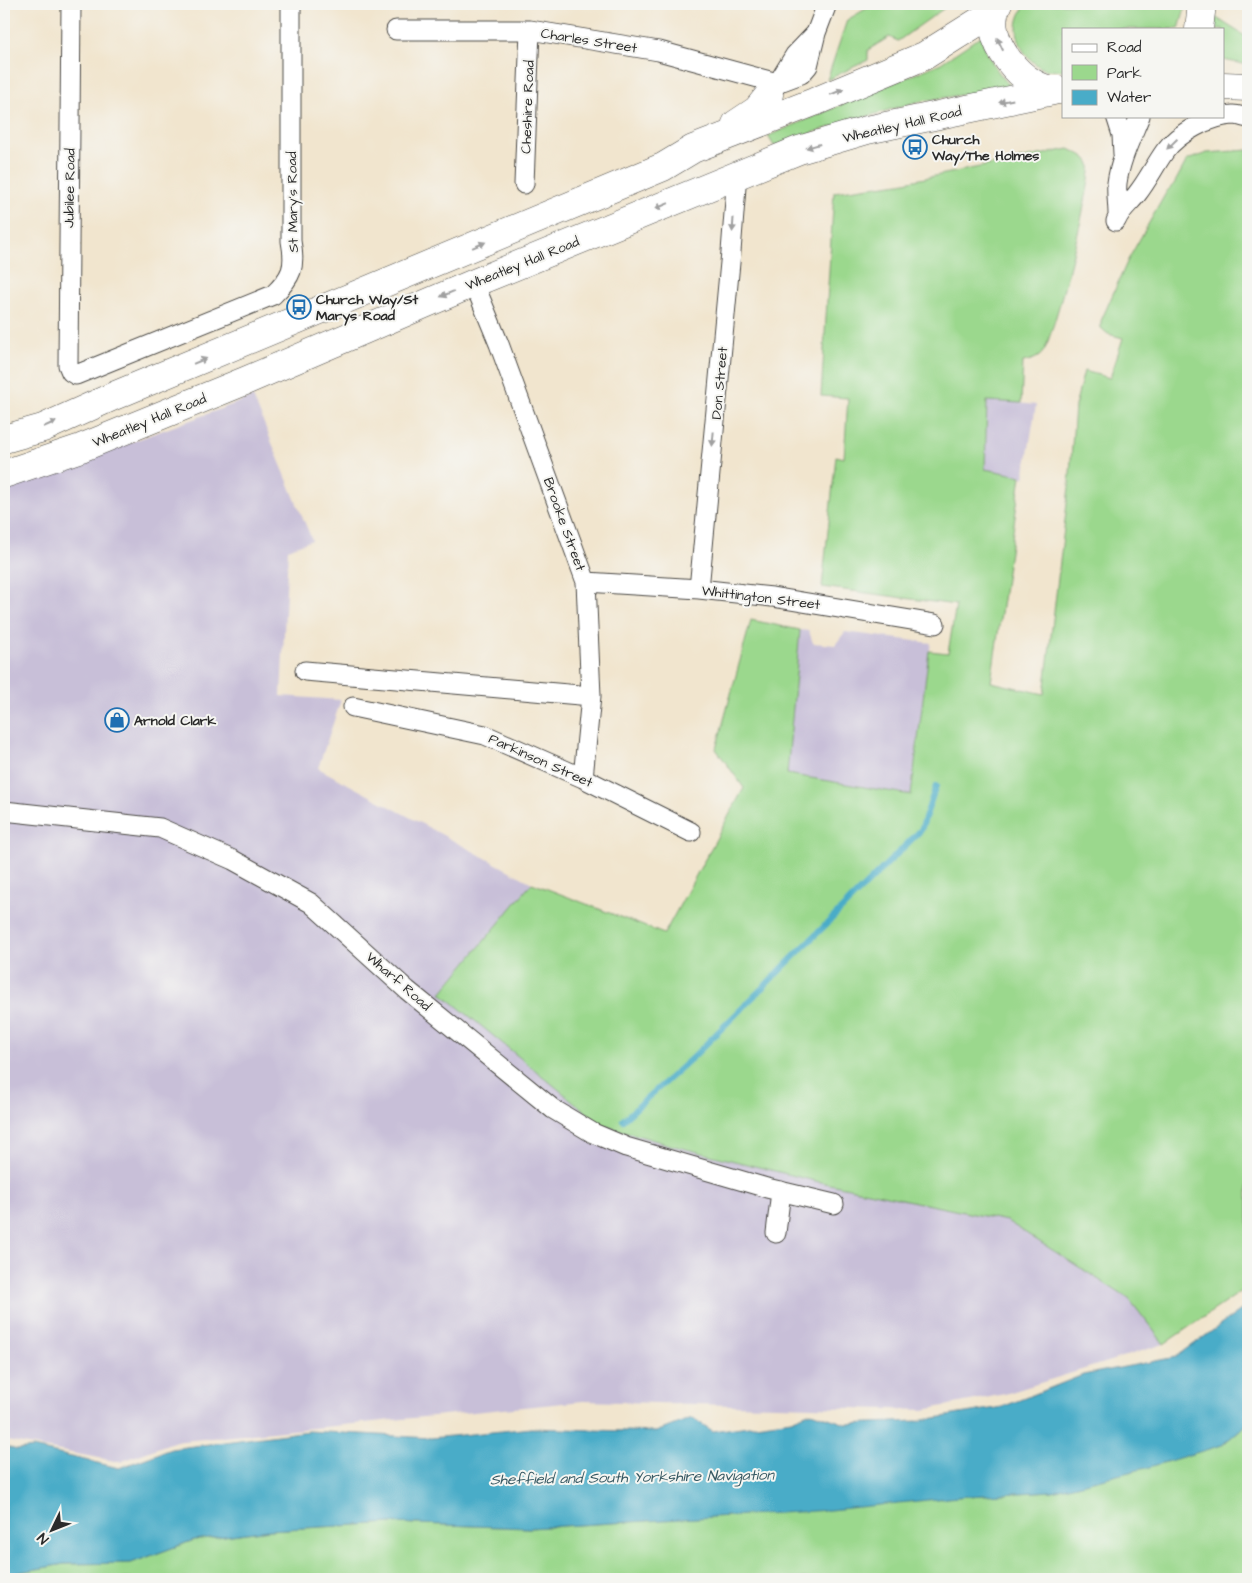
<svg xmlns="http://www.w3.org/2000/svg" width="1252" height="1583" font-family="'Architects Daughter',sans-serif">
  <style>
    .industrial { fill: #c8bfd8 }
    .green { fill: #9bd88d; stroke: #63825c }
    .water { fill: #49acc8; stroke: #3a6c7a }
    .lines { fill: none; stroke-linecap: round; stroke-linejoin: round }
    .stream { stroke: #49acc8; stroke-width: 6 }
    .minor-casing { stroke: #494743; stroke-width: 21 }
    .trunk-casing { stroke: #494743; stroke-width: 29 }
    .minor { stroke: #fff; stroke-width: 19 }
    .trunk { stroke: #fff; stroke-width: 28 }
    .oneway { fill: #a0a0a0 }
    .labels { text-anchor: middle; stroke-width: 4; stroke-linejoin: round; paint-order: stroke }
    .street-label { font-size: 14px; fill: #2b2b2b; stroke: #f6f6f2 }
    .poi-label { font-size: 14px; font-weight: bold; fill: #2b2b2b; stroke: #f6f6f2; text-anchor: start }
    .water-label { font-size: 15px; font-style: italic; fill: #365862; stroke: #f6f6f2 }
  </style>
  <rect width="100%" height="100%" fill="#f6f6f2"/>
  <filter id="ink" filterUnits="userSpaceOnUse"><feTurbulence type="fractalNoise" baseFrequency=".02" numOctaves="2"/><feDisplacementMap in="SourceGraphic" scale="10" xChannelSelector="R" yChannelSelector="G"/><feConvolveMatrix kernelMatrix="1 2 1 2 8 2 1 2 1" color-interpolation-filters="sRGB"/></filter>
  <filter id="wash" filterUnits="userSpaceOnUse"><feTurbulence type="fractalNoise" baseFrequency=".0096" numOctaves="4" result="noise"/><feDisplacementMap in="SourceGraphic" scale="20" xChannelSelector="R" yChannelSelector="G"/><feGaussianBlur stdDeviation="1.12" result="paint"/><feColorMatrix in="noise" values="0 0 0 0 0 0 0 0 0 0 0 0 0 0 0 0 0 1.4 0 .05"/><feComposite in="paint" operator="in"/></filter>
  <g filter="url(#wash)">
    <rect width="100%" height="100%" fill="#f1e5ce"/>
    <path class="industrial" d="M253 397 312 540 288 549 281 696 341 700 318 768 532 883 441 993 815 1181 1007 1221 1129 1299 1164 1344 1005 1394 924 1410 583 1401 173 1442 120 1462 7 1441 4 1428V489Z
      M987 400 1036 405 1024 478 1021 476 985 469Z
      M800 630 809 631 813 643 835 645 845 632 931 643 926 672 911 795 786 774Z"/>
    <path class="green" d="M874 4H950L898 41 889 37 868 50V60L827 80 847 20Z
      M1027 4H1186V5L1179 29H1063V70C1057 71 1050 71 1044 69 1025 61 1012 37 1019 17 1020 13 1024 8 1027 4Z
      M1215 17 1248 38V65L1223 60V29H1215Z
      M981 36C987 57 997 72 1011 87L916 102 821 130 774 146 768 136 941 63Z
      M1069 149C1077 153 1087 156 1090 164 1094 178 1053 340 1043 352 1038 359 1031 360 1023 362L1021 403 987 401 985 469 1021 476 991 682 1044 694 1069 487 1075 406 1084 371 1110 378 1123 338 1108 334 1101 328V321L1128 260 1167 191 1174 184 1187 160 1207 153 1248 150V1287L1164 1344 1129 1299 1007 1221 815 1181 674 1146 602 1125 441 993 532 883 664 934 744 788 716 749 751 620 800 630 787 774 911 795 929 651 948 653 956 605 822 587 836 456 844 458 848 398 821 396 834 192 900 183Z
      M1248 1423V1571L1242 1579H4V1575L64 1564 131 1563 194 1540 269 1530 391 1523 529 1528 726 1516 967 1496 1052 1491 1222 1445Z"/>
    <path class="water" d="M1248 1305V1423L1222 1445 1146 1468 1052 1491 967 1496 830 1510 529 1528 391 1523 269 1530 194 1540 131 1563 64 1564 4 1575V1446L17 1450 33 1448 119 1468 171 1449 308 1431 431 1438 532 1428 656 1432 692 1418 713 1431 791 1420 811 1412 846 1424 917 1421 1002 1407 1083 1375 1176 1357Z"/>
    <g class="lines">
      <path class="stream" d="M623 1120 693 1057 921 830 936 786"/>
    </g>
  </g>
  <g filter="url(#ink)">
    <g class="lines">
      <g class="minor-casing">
        <path id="minor" d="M71 4 68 365 71 372 76 375 273 295C292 277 296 267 291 241V4
          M396 30H530L659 51 777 83
          M777 83 801 74 808 66 816 33 827 4
          M776 86 795 55 816 33
          M1116 116 1122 135 1123 154
          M524 184 530 30
          M1118 214C1118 204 1116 193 1117 183 1120 160 1131 138 1140 116
          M1116 221C1120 210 1130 203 1137 194 1148 180 1155 165 1165 151 1178 133 1210 116 1233 115 1238 115 1243 117 1248 118
          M474 283 499 344 586 582 591 696 583 778
          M586 582 699 589 772 597 935 624
          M699 589 731 252 736 187 733 177
          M305 671 591 696
          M353 707 485 735 583 778 691 832
          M4 811 160 828 233 860 311 903 407 990 553 1109 593 1133 626 1147 767 1188 834 1204
          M776 1233 781 1191"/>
      </g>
      <g class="trunk-casing">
        <path id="trunk" d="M998 4C978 36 1025 93 1059 90
          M1199 29 1202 4
          M1223 86 1248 87
          M736 124 757 110 769 95
          M4 439 43 428 116 395 663 167 693 149 814 102 924 56 994 12
          M4 474 81 448 245 381 474 283 799 150 867 130 1053 91"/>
      </g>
      <use href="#minor" class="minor"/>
      <use href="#trunk" class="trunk"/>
    </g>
    <defs><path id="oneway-solid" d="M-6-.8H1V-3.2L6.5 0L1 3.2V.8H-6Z" transform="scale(1.25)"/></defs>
    <g class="oneway">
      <use href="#oneway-solid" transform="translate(1000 44) rotate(-115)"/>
      <use href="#oneway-solid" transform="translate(837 92) rotate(-23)"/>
      <use href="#oneway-solid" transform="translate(1006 101) rotate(168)"/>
      <use href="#oneway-solid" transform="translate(1172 144) rotate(136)"/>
      <use href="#oneway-solid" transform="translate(813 146) rotate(164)"/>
      <use href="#oneway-solid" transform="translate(662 206) rotate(158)"/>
      <use href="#oneway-solid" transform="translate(733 225) rotate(94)"/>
      <use href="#oneway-solid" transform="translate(479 245) rotate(-23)"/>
      <use href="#oneway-solid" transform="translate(447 294) rotate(157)"/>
      <use href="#oneway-solid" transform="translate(200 361) rotate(-22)"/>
      <use href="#oneway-solid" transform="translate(50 424) rotate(-24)"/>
      <use href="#oneway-solid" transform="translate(713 439) rotate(95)"/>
    </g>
  </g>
  <defs>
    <g id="bus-ring" transform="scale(1.25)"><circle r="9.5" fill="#f6f6f2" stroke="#1f6fb2" stroke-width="1.5"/><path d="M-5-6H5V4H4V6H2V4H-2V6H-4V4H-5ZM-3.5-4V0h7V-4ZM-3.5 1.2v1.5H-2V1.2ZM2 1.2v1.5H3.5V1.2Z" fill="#1f6fb2"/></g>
    <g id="shop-ring" transform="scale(1.25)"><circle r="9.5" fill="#f6f6f2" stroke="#1f6fb2" stroke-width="1.5"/><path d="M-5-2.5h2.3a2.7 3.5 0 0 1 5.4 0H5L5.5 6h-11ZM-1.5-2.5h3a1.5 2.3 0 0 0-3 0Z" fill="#1f6fb2"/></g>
  </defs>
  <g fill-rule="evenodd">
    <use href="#bus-ring" x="915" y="147"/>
    <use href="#bus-ring" x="299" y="307"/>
    <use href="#shop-ring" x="117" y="720"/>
  </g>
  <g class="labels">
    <g class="street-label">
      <text transform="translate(589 40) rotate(9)" y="5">Charles Street</text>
      <text transform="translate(527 107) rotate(-88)" y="5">Cheshire Road</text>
      <text transform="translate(902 124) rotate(-13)" y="5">Wheatley Hall Road</text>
      <text transform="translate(69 188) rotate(-89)" y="5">Jubilee Road</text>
      <text transform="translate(292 202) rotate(-91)" y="5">St Mary's Road</text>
      <text transform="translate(522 263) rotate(-22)" y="5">Wheatley Hall Road</text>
      <text transform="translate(719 383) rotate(-85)" y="5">Don Street</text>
      <text transform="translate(149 420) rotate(-22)" y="5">Wheatley Hall Road</text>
      <text transform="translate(565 524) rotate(70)" y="5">Brooke Street</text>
      <text transform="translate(761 597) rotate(7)" y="5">Whittington Street</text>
      <text transform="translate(541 760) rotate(24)" y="5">Parkinson Street</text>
      <text transform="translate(399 981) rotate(41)" y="5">Wharf Road</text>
    </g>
    <g class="poi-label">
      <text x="932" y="144">Church<tspan x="932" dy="16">Way/The Holmes</tspan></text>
      <text x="316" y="304">Church Way/St<tspan x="316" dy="16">Marys Road</tspan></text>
      <text x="134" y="725">Arnold Clark</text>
    </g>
    <g class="water-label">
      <text transform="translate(632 1477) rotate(-1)" y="5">Sheffield and South Yorkshire Navigation</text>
    </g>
  </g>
  <rect width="1252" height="1583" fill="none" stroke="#f6f6f2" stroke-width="20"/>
  <rect x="1062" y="28" width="162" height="90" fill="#f6f6f2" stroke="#a5a5a2"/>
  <rect x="1072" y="44" width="25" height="8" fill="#ffffff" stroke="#a5a5a2"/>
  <text x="1107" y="52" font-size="15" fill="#2b2b2b">Road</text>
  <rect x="1072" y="65" width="25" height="15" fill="#9bd88d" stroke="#a5a5a2"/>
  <text x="1107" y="78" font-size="15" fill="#2b2b2b">Park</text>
  <rect x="1072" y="90" width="25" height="15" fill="#49acc8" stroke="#a5a5a2"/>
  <text x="1107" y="102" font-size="15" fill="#2b2b2b">Water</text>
  <g transform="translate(52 1530) rotate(227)" stroke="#f6f6f2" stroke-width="4" paint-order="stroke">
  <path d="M0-4L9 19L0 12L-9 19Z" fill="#2b2b2b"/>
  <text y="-8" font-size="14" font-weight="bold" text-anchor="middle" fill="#2b2b2b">N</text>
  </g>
</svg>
